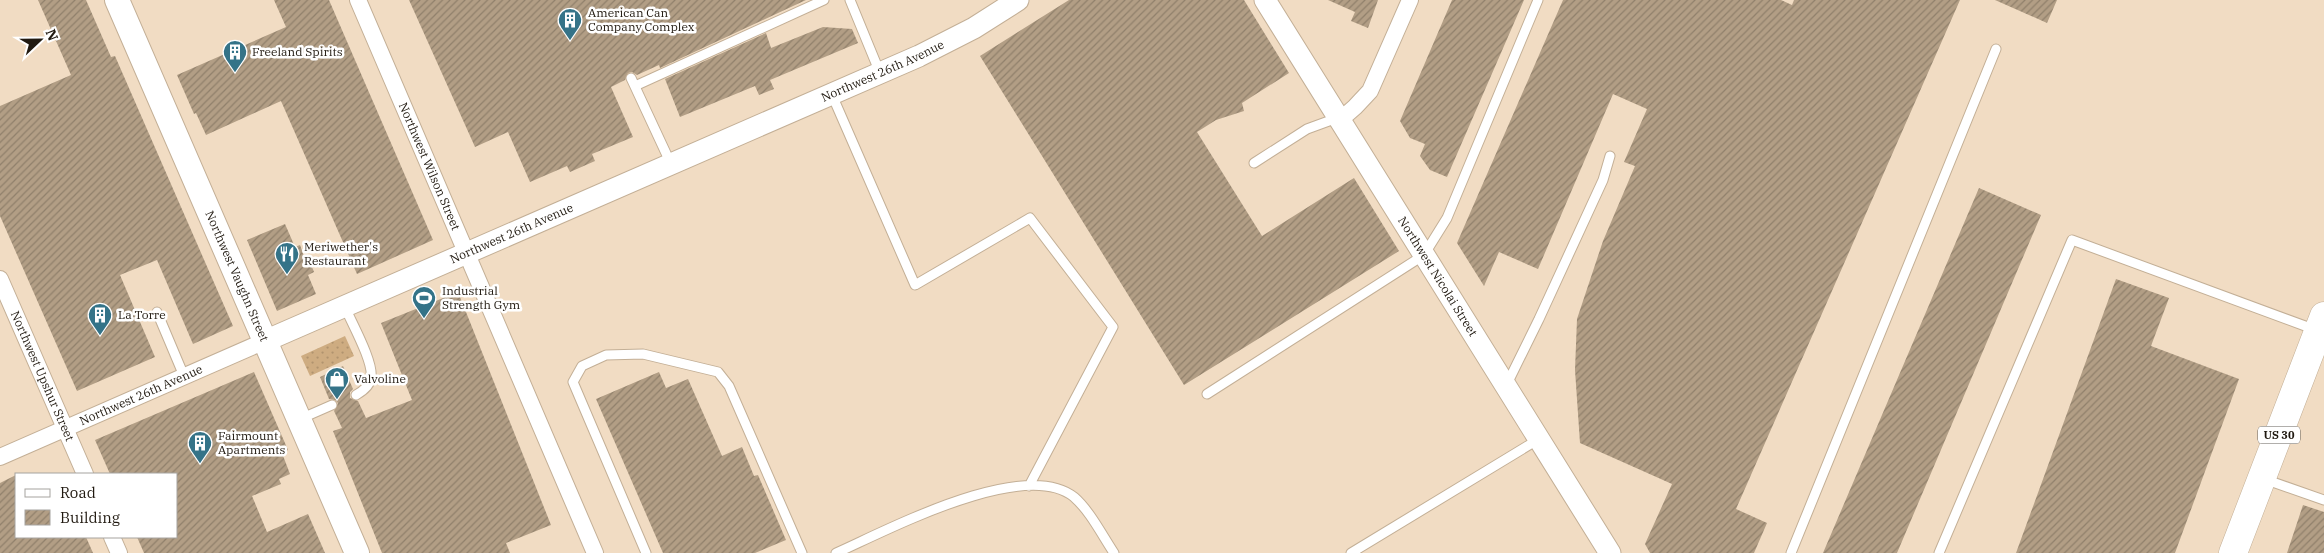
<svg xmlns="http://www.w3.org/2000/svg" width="2324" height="553" font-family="'IBM Plex Serif',serif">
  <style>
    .grass { fill: url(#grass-dots) }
    .building { fill: url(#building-hatch) }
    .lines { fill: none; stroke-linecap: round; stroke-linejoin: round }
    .service-casing { stroke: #c3af96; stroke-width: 11 }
    .minor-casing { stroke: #c3af96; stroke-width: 18 }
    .tertiary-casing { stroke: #c3af96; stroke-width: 23 }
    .secondary-casing { stroke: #c3af96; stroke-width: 26 }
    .trunk-casing { stroke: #c3af96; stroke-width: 29 }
    .service { stroke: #fff; stroke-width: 9 }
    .minor { stroke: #fff; stroke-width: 16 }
    .tertiary { stroke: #fff; stroke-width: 21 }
    .secondary { stroke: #fff; stroke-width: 24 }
    .trunk { stroke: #fff; stroke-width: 28 }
    .labels { text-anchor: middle; stroke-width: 5; stroke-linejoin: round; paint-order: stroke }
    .shield { fill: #fff; stroke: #635e58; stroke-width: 1 }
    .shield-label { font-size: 11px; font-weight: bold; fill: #201910 }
    .poi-label { font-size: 12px; fill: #201910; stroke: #fff; text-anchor: start }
    .street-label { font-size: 12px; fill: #201910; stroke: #fff }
  </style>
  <defs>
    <pattern id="grass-dots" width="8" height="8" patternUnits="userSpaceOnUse" patternTransform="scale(1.25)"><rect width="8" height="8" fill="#ceac81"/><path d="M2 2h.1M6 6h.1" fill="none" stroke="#b1936e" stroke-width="1.8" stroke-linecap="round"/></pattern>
    <pattern id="building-hatch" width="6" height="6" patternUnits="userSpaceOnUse" patternTransform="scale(1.25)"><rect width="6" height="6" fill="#b29e85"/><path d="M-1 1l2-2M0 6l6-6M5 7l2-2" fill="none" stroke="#90806b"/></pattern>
  </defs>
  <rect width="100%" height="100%" fill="#f1dcc3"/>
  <path class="grass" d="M345 336 354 356 310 376 301 356Z"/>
  <path class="building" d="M38 0H86L111 57 115 56 233 326 193 344 157 260 120 275 155 357 77 391 0 216V106L71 75Z
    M274 0H329L433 240 357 274 281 101 206 135 196 113 194 114 177 75 286 27Z
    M409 0H806L660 68 659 65 637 75 632 72 628 73 625 80 611 87 633 137 592 154 595 161 570 172 567 166 530 182 508 132 475 147Z
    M1069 0H1244L1289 73 1242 103 1244 111 1216 120 1197 132 1262 236 1354 178 1399 251 1184 385 980 56Z
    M1328 0H1378L1368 28 1351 21 1355 12Z
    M1452 0H1524L1447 177 1430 170 1420 156 1425 144 1410 138 1400 121Z
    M1563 0H1781L1792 5 1794 0H1960L1736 509 1767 523 1754 553H1650L1645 544 1672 484 1580 443 1575 370 1577 319 1603 241 1635 166 1624 162 1647 109 1613 94 1538 269 1499 252 1484 286 1457 243Z
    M1995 0H2057L2047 23Z
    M823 27 852 29 858 43 770 80 774 89 759 95 755 86 680 117 665 79 766 33 771 48Z
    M1979 188 2041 215 1897 553H1823Z
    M285 224 295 247 300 245 305 259 308 257 314 272 308 275 316 294 277 311 247 240Z
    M2116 279 2169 298 2151 346 2239 379 2175 553H2016Z
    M458 292 551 525 506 543 510 553H382L333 431 342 428 334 411 338 403 335 400 329 399 320 377 343 366 353 389 350 392V398L358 401 366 418 412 400 381 323Z
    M254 372 288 450 282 453 290 474 279 479 281 484 252 496 267 532 308 514 325 553H144L137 537H176V474H110L95 440Z
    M659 372 666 388 688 379 722 456 742 447 754 476 758 475 786 540 755 553H663L596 399Z
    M16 475V537H86L93 553H0V483Z
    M2303 505 2324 512V553H2287Z"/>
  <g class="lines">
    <g class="service-casing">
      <path id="service" d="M850 0 880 73
        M631 78 671 164
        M635 86 824 0
        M832 95 915 285 1030 218 1113 327 1029 486
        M1254 163 1307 129 1337 118
        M345 307C351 322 374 362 371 378 370 386 363 391 356 395
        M157 312 184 376
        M1507 384 1539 319 1603 180 1610 156
        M1207 394 1424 255 1447 218 1538 0
        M300 419 332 405
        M2264 479 2324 500
        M646 553 573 382 582 366 606 355 643 354 718 372 729 386 802 553
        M836 553C886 531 1024 457 1074 497 1090 511 1102 535 1114 553
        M1351 553 1539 439
        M1791 553 1996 49
        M1939 553 2072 240 2316 330"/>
    </g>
    <g class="minor-casing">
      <g id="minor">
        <path id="s1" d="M358 0 595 553"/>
        <path d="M1339 121 1355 107 1370 91 1410 0"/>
        <path id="s2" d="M0 279 85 474"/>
        <path id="s3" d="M0 457 265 341"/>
        <path d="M112 537 119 553"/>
      </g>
    </g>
    <g class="tertiary-casing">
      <g id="tertiary">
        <path id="s4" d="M1265 0 1610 553"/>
        <path id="s5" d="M265 341 919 56 974 28 1018 0"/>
      </g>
    </g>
    <g class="secondary-casing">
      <g id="secondary">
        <path id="s6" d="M117 0 357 553"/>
      </g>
    </g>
    <g class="trunk-casing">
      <path id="trunk" d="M2233 553 2324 316"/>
    </g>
    <use href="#service" class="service"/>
    <use href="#minor" class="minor"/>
    <use href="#tertiary" class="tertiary"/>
    <use href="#secondary" class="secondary"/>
    <use href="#trunk" class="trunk"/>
  </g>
  <defs>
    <g id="building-pin" transform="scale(1.25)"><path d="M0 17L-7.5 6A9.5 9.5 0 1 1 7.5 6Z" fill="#347388" stroke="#fff"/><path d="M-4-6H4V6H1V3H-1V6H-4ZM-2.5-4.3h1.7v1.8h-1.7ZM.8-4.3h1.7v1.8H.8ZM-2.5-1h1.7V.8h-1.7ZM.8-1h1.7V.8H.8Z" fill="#fff"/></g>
    <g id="restaurant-pin" transform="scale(1.25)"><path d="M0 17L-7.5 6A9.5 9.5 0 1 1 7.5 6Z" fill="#347388" stroke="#fff"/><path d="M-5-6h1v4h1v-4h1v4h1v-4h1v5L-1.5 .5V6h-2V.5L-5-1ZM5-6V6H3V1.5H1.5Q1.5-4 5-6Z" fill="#fff"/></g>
    <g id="stadium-pin" transform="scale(1.25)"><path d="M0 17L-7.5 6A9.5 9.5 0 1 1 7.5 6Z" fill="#347388" stroke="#fff"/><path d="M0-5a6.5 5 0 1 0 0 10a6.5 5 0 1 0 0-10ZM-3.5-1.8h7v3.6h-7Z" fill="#fff"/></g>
    <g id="shop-pin" transform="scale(1.25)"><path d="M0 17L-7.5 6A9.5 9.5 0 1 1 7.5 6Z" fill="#347388" stroke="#fff"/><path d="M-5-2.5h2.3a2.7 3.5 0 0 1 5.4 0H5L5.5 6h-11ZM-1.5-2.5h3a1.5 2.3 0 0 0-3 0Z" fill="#fff"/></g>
  </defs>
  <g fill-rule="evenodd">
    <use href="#building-pin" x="570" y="20"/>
    <use href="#building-pin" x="235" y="52"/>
    <use href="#restaurant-pin" x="287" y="254"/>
    <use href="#stadium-pin" x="424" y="298"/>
    <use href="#building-pin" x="100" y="315"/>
    <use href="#shop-pin" x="337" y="379"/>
    <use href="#building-pin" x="200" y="443"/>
  </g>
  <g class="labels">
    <rect class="shield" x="2258" y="426.5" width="42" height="17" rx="4"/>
    <g class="shield-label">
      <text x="2279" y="439">US 30</text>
    </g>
    <g class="poi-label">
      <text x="588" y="17">American Can<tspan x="588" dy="14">Company Complex</tspan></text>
      <text x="252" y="56">Freeland Spirits</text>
      <text x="304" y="251">Meriwether's<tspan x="304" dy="14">Restaurant</tspan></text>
      <text x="442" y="295">Industrial<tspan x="442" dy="14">Strength Gym</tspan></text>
      <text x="118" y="319">La Torre</text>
      <text x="354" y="383">Valvoline</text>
      <text x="218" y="440">Fairmount<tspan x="218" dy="14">Apartments</tspan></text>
    </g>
    <g class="street-label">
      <text dy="4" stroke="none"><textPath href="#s5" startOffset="674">Northwest 26th Avenue</textPath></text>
      <text dy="4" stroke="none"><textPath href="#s1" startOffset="181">Northwest Wilson Street</textPath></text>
      <text dy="4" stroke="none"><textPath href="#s5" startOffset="269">Northwest 26th Avenue</textPath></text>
      <text dy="4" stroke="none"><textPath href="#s6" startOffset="301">Northwest Vaughn Street</textPath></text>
      <text dy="4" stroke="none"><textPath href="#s4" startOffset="326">Northwest Nicolai Street</textPath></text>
      <text dy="4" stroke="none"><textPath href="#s2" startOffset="106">Northwest Upshur Street</textPath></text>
      <text dy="4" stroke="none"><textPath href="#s3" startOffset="154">Northwest 26th Avenue</textPath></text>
    </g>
  </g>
  <rect x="15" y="473" width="162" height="65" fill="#ffffff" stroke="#a6a39f"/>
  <rect x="25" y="489" width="25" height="8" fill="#ffffff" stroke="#a6a39f"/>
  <text x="60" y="498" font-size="15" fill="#201910">Road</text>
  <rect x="25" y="510" width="25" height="15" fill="url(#building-hatch)" stroke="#a6a39f"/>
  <text x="60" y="523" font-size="15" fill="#201910">Building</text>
  <g transform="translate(40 40) rotate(68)" stroke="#ffffff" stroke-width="4" paint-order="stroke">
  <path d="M0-4L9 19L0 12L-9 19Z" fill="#201910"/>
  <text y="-8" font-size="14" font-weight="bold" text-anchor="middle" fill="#201910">N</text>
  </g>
</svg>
